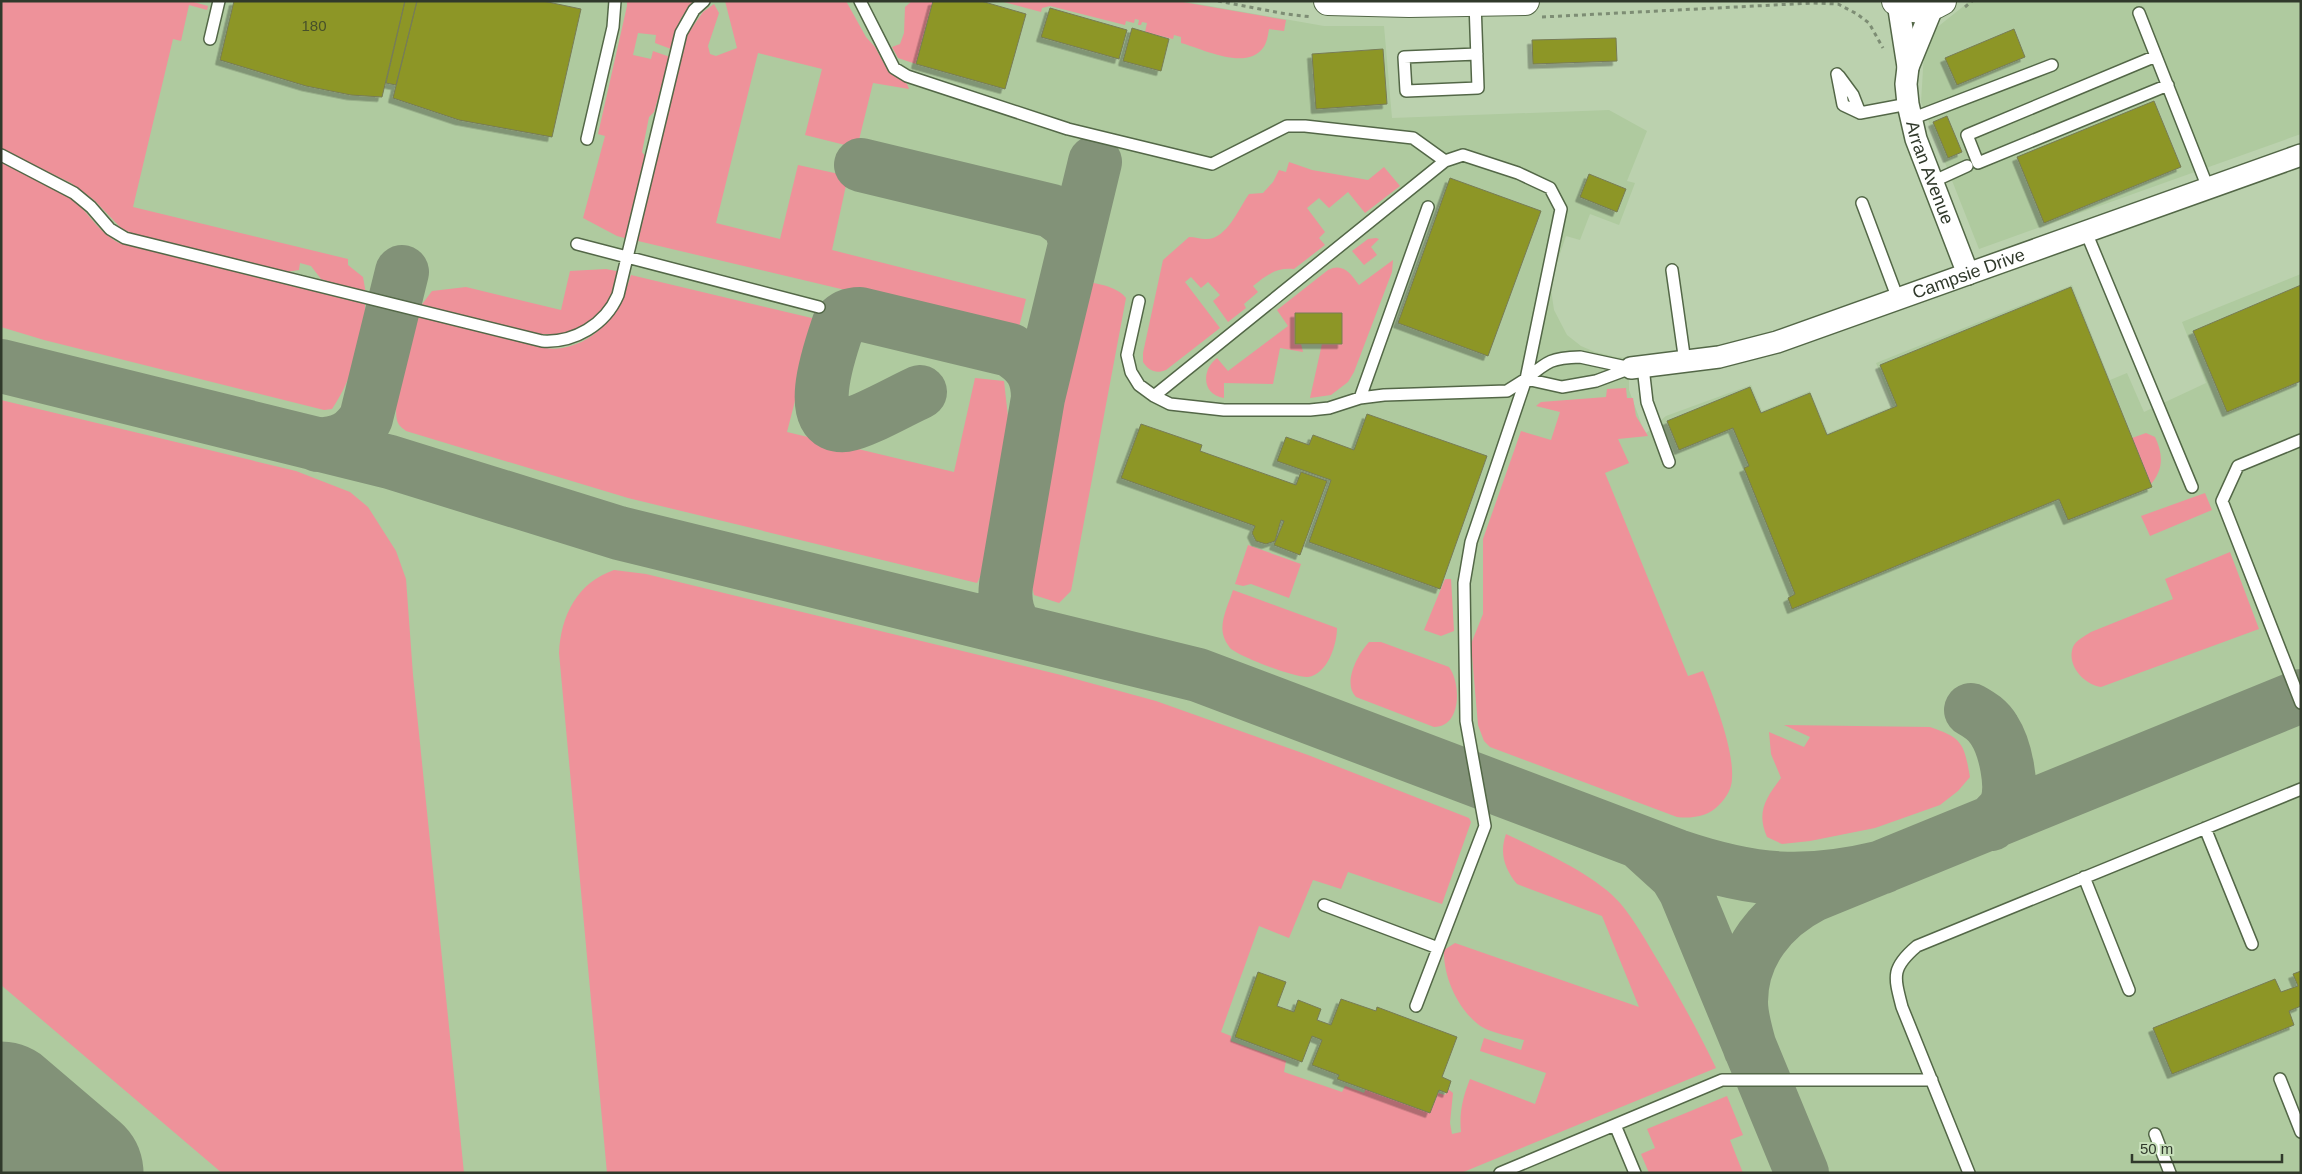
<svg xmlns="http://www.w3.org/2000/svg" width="2302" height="1174" font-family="Helvetica,sans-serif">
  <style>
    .built { fill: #afca9f }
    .green { fill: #ee929a }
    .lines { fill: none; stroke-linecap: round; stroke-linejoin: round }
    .taxiway { stroke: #829278; stroke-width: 54 }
    .runway { stroke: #829278; stroke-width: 135 }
    .building { fill: #8d9625; stroke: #777c57; filter: url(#shadow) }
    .lane-casing { stroke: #536747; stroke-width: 14 }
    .street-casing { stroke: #536747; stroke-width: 24 }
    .secondary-casing { stroke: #536747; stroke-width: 30 }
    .path { stroke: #7d8d74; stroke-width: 3; stroke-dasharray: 4 4; stroke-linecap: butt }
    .lane { stroke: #fff; stroke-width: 11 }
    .street { stroke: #fff; stroke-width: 21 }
    .secondary { stroke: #fff; stroke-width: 28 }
    .labels { text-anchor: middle; stroke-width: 4.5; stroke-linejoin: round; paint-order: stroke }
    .number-label { font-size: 15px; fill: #47502a }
    .street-label { font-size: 18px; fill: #30392b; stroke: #c7dfba }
  </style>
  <defs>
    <filter id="shadow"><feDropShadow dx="-4.5" dy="4.5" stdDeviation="0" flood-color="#0004"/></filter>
  </defs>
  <rect width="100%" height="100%" fill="#bbd1ae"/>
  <path class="built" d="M1 1H1181L1324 26H1384L1392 118 1609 110 1647 131 1627 181 1635 183 1619 225 1590 214 1580 240 1566 236 1550 283 1554 310 1567 335 1581 346 1595 352 1616 357 1629 358V390L1645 434 1666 416 1751 385 1762 411 1810 391 1828 433 1893 406 1876 363 2072 285 2110 380 2127 373 2144 412 2206 383 2182 322 2301 274V1173H1Z
    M1970 1H2301V134L1979 249 1921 102 1925 37Z"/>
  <path class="green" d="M1 1H190L208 6 207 10 189 5 181 41 173 39 133 207 348 259V265L363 277 366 294 321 279 311 266 300 263 299 270 286 272 137 236 121 228 94 200 71 183 1 149Z
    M627 1H694L681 18 671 49 655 43 656 35 638 33 633 55 651 59 653 51 670 57 654 112 649 117 642 152 645 156 628 239 617 236 583 218 605 136 598 134 627 6Z
    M725 1H846L866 37 875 47 887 69 907 84 909 89 873 83 857 148 805 135 822 69 758 53 716 223 780 239 798 165 848 176 832 250 1026 299 1018 331 638 241 671 94 687 35 703 12 714 4 719 13 708 46 710 54 716 56 737 48Z
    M912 1H933L916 64 898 58 892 47 900 44 904 33 905 7Z
    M1000 1H1177L1286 20 1284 31 1269 29C1268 35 1267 43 1263 48 1246 71 1203 49 1181 43V37L1174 35 1173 39 1145 32 1147 23 1142 22 1141 25H1138L1139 20 1135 19 1134 23 1126 21 1125 25 1050 6 1042 8 1041 12Z
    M1 162C25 174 54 183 74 201 93 217 95 229 119 243L365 304V314C357 351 354 376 332 409L324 410 44 340 1 327Z
    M1289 162 1312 170 1368 180 1384 167 1400 186 1365 213 1348 192 1329 208 1319 198 1307 208 1325 232 1319 238 1325 245 1294 269C1277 267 1266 275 1253 286L1258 292 1244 304 1246 308 1228 322 1213 301 1220 295 1208 282 1201 288 1191 277 1185 282 1220 328 1166 370C1156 374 1149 371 1143 362V353L1163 260 1189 237C1195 237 1200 239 1205 239 1226 241 1239 208 1249 194L1263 193 1273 182 1279 170 1286 172Z
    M1376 238 1379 239 1371 247 1377 255 1364 265 1352 251 1368 239Z
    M1393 260 1392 272 1354 372 1348 382 1331 395 1310 398 1322 344H1342V313H1296L1295 343 1301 344 1303 352 1280 348 1273 384 1224 383V398C1202 395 1201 370 1217 358L1228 371 1288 326 1277 310 1328 270C1343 262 1351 274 1359 285Z
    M606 269 621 272C617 282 614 295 608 304 578 348 530 334 488 324 465 318 443 313 420 307L432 291 466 287 561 310 570 271Z
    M631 275 816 319 787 432 954 472 975 378 1004 381 1010 435 997 544 977 583 628 498 406 431C404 429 399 426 398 423 390 407 410 334 417 315 447 323 478 331 509 339 525 343 545 351 562 348 601 341 620 310 631 275Z
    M1080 282C1094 282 1117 286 1126 298L1071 591 1059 603 1034 595 1028 568 1076 288Z
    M1626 388 1627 398H1633L1636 416 1648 436 1618 439 1629 463 1605 473 1688 676 1703 671C1714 698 1734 749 1732 778 1732 788 1727 797 1719 805 1709 816 1692 819 1677 817L1490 747 1484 741 1478 725 1471 644 1483 614V539L1521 431 1551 440 1560 412 1536 406 1541 402 1606 397 1607 389Z
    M1 400 296 471 350 492 368 507 396 551 406 579 413 675 464 1173H222L1 985Z
    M2146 433 2155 437C2163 454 2164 469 2151 484L2132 438Z
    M2205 493 2212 510 2150 536 2141 516Z
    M1248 545 1301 564 1289 598 1251 584 1243 586 1235 584Z
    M2230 552 2259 629 2101 687C2085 685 2066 666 2073 647 2076 640 2085 636 2091 632L2173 599 2165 579Z
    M614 570 646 574 1061 675 1156 701 1308 755 1469 818 1471 822 1442 904 1348 872 1341 889 1313 880 1289 938 1259 926 1221 1032 1231 1036V1041L1286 1061 1284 1072 1342 1092 1345 1086 1364 1093 1366 1089 1430 1113 1438 1093 1445 1095 1448 1089 1453 1093 1450 1123 1452 1134 1461 1132C1459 1112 1463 1097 1470 1079L1535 1104 1546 1073 1480 1051 1484 1038 1521 1050 1524 1040C1512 1037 1488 1032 1479 1025 1458 1009 1443 977 1444 950L1455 943 1639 1007 1602 916 1517 884C1505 869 1499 854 1506 834 1540 850 1596 875 1620 903 1635 921 1646 941 1658 961 1679 996 1698 1031 1716 1068L1461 1173H607L559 653C561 615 577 583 614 570Z
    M1445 579H1451L1454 631 1441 636 1424 630Z
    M1233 590 1337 628C1337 644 1328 674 1308 677 1295 678 1240 657 1230 648 1227 644 1224 639 1223 634 1220 620 1229 603 1233 590Z
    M1369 642H1381L1449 667C1461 683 1462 727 1434 727L1356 697C1342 683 1358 654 1369 642Z
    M1784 725 1930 727C1963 738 1964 744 1970 777L1958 791 1940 805 1875 828 1810 841 1782 844 1767 837C1756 812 1766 798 1781 778L1771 754 1769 732 1804 747 1810 737Z
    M1727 1096 1743 1135 1730 1140 1743 1173H1649L1641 1154 1655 1148 1647 1129Z"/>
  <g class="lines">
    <path class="taxiway" d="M861 165 1052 211 1071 225 1075 243
      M1 366 390 462 619 533 1198 675 1677 856C1754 882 1804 886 1883 867
      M920 392C902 400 862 423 846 425 800 430 832 344 839 323 845 316 851 314 860 314L1010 350C1030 362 1038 375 1038 398
      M318 445C341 443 354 438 366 418L402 272
      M1021 631C1007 621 1004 601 1006 585L1038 398 1095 162
      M1971 710C1980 715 1988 720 1994 730 2005 747 2014 786 2006 806 2003 812 1995 818 1991 824
      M1643 845 1676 875 1685 890 1802 1173
      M1750 1048C1746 1033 1741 1017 1741 1002 1741 953 1772 916 1813 895L2301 696"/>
    <path class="runway" d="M1 1109 76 1173"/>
  </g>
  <path class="building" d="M234 1H405L382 97 351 95 306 86 220 60Z
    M405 1H417L396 85 386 83Z
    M417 1H543L581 9 552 137 459 120 393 98Z
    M933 1H981L1026 14 1005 89 916 64Z
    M1050 8 1127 30 1119 59 1041 37Z
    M1132 28 1169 39 1161 71 1123 61Z
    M2014 29 2025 57 1957 85 1945 58Z
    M1616 38 1617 61 1533 64 1532 40Z
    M1383 49 1387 104 1316 109 1312 54Z
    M2154 101 2181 167 2044 223 2017 157Z
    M1947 116 1962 152 1948 158 1933 122Z
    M1589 174 1626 189 1617 212 1580 197Z
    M1450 178 1541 211 1488 356 1398 323Z
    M2301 285V381L2227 412 2193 331Z
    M2071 287 2152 487 2068 520 2059 499 1792 609 1788 598 1795 594 1744 468 1749 466 1733 428 1679 450 1667 421 1750 387 1761 413 1810 393 1827 435 1897 406 1880 365Z
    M1295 313H1342V344H1295Z
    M1367 414 1487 456 1440 589 1309 542 1331 480 1277 461 1286 437 1309 445 1313 435 1354 450Z
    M1141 424 1202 445 1200 451 1296 485 1301 472 1327 481 1300 555 1274 545 1284 521 1281 520 1275 541 1266 544 1256 541 1252 533 1255 526 1121 478Z
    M2301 971V1006L2289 1011 2294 1025 2172 1074 2153 1028 2275 979 2281 992 2298 986 2293 974Z
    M1258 972 1286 982 1277 1006 1294 1012 1298 1000 1321 1009 1317 1020 1331 1025 1341 999 1376 1011 1377 1007 1457 1037 1442 1077 1451 1081 1447 1093 1439 1090 1430 1113 1337 1079 1339 1075 1312 1065 1322 1040 1312 1036 1302 1062 1235 1037Z"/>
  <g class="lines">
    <g class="lane-casing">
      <path id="lane" d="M860 1 894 68 907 76 1068 129 1212 164 1287 126H1305L1413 138 1445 161 1463 155 1518 173 1550 188 1561 209 1526 379 1471 542 1464 583 1466 721 1485 826 1416 1006
        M1475 2 1478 88 1406 91 1404 57 1477 54
        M2139 13 2208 188
        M210 39 219 1
        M2156 56 1967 135 1978 163 2168 85
        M1837 74 1843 105 1860 113 1908 104
        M1839 76 1853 95 1860 113
        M1911 119 2052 65
        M587 139 613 27 615 1
        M1 155 74 193 91 207 110 229 125 238 542 341C574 343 605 325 618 295L681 33 694 10 704 1
        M1932 182 1967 166
        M1862 203 1898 299
        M2086 232 2192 487
        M577 244 819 307
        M1672 270 1685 362
        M1139 301 1127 355 1131 372 1139 385 1154 396 1170 404 1224 410H1310L1329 408 1360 398 1384 395 1507 391 1526 379
        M1580 357 1631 368 1596 381 1562 387 1526 379C1548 361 1551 358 1580 357Z
        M1643 367 1647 402 1669 462
        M1154 396 1445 161
        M1360 398 1428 207
        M2301 440 2238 466 2222 501 2301 703
        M2205 828 2252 944
        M2084 877 2129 990
        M1324 905 1438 948
        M2280 1079 2301 1132
        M1615 1125 1635 1173
        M2155 1134 2170 1173
        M1500 1173 1722 1080H1932
        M1969 1173 1902 1007C1894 976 1891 968 1917 946L2301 789"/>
    </g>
    <g class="street-casing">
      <g id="street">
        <path id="s1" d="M1898 3 1908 67 1906 84 1908 104 1916 139 1968 274"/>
        <path d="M1908 67 1933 6"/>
        <path id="s2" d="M1631 368 1719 357 1777 342 2301 155"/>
      </g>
    </g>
    <g class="secondary-casing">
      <path id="secondary" d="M1328 1 1409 3 1525 1
        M1896 1C1911 12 1927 10 1942 1"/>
    </g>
    <path class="path" d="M1218 1 1286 14 1312 17
      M1965 7 1972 1
      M1542 17 1813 3 1838 4 1857 14 1869 23 1883 48"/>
    <use href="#lane" class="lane"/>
    <use href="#street" class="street"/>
    <use href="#secondary" class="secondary"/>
  </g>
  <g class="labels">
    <g class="number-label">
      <text x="314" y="31">180</text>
    </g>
    <g class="street-label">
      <text dy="6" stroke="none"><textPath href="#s1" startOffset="174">Arran Avenue</textPath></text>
      <text dy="6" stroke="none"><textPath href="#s2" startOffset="352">Campsie Drive</textPath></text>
    </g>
  </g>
  <rect width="2302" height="1174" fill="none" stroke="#30392b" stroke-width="5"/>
  <path d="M2132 1154v8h150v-8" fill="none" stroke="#30392b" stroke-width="2.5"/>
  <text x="2140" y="1154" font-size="15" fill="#30392b" stroke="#c7dfba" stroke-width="4" paint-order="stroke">50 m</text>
</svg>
